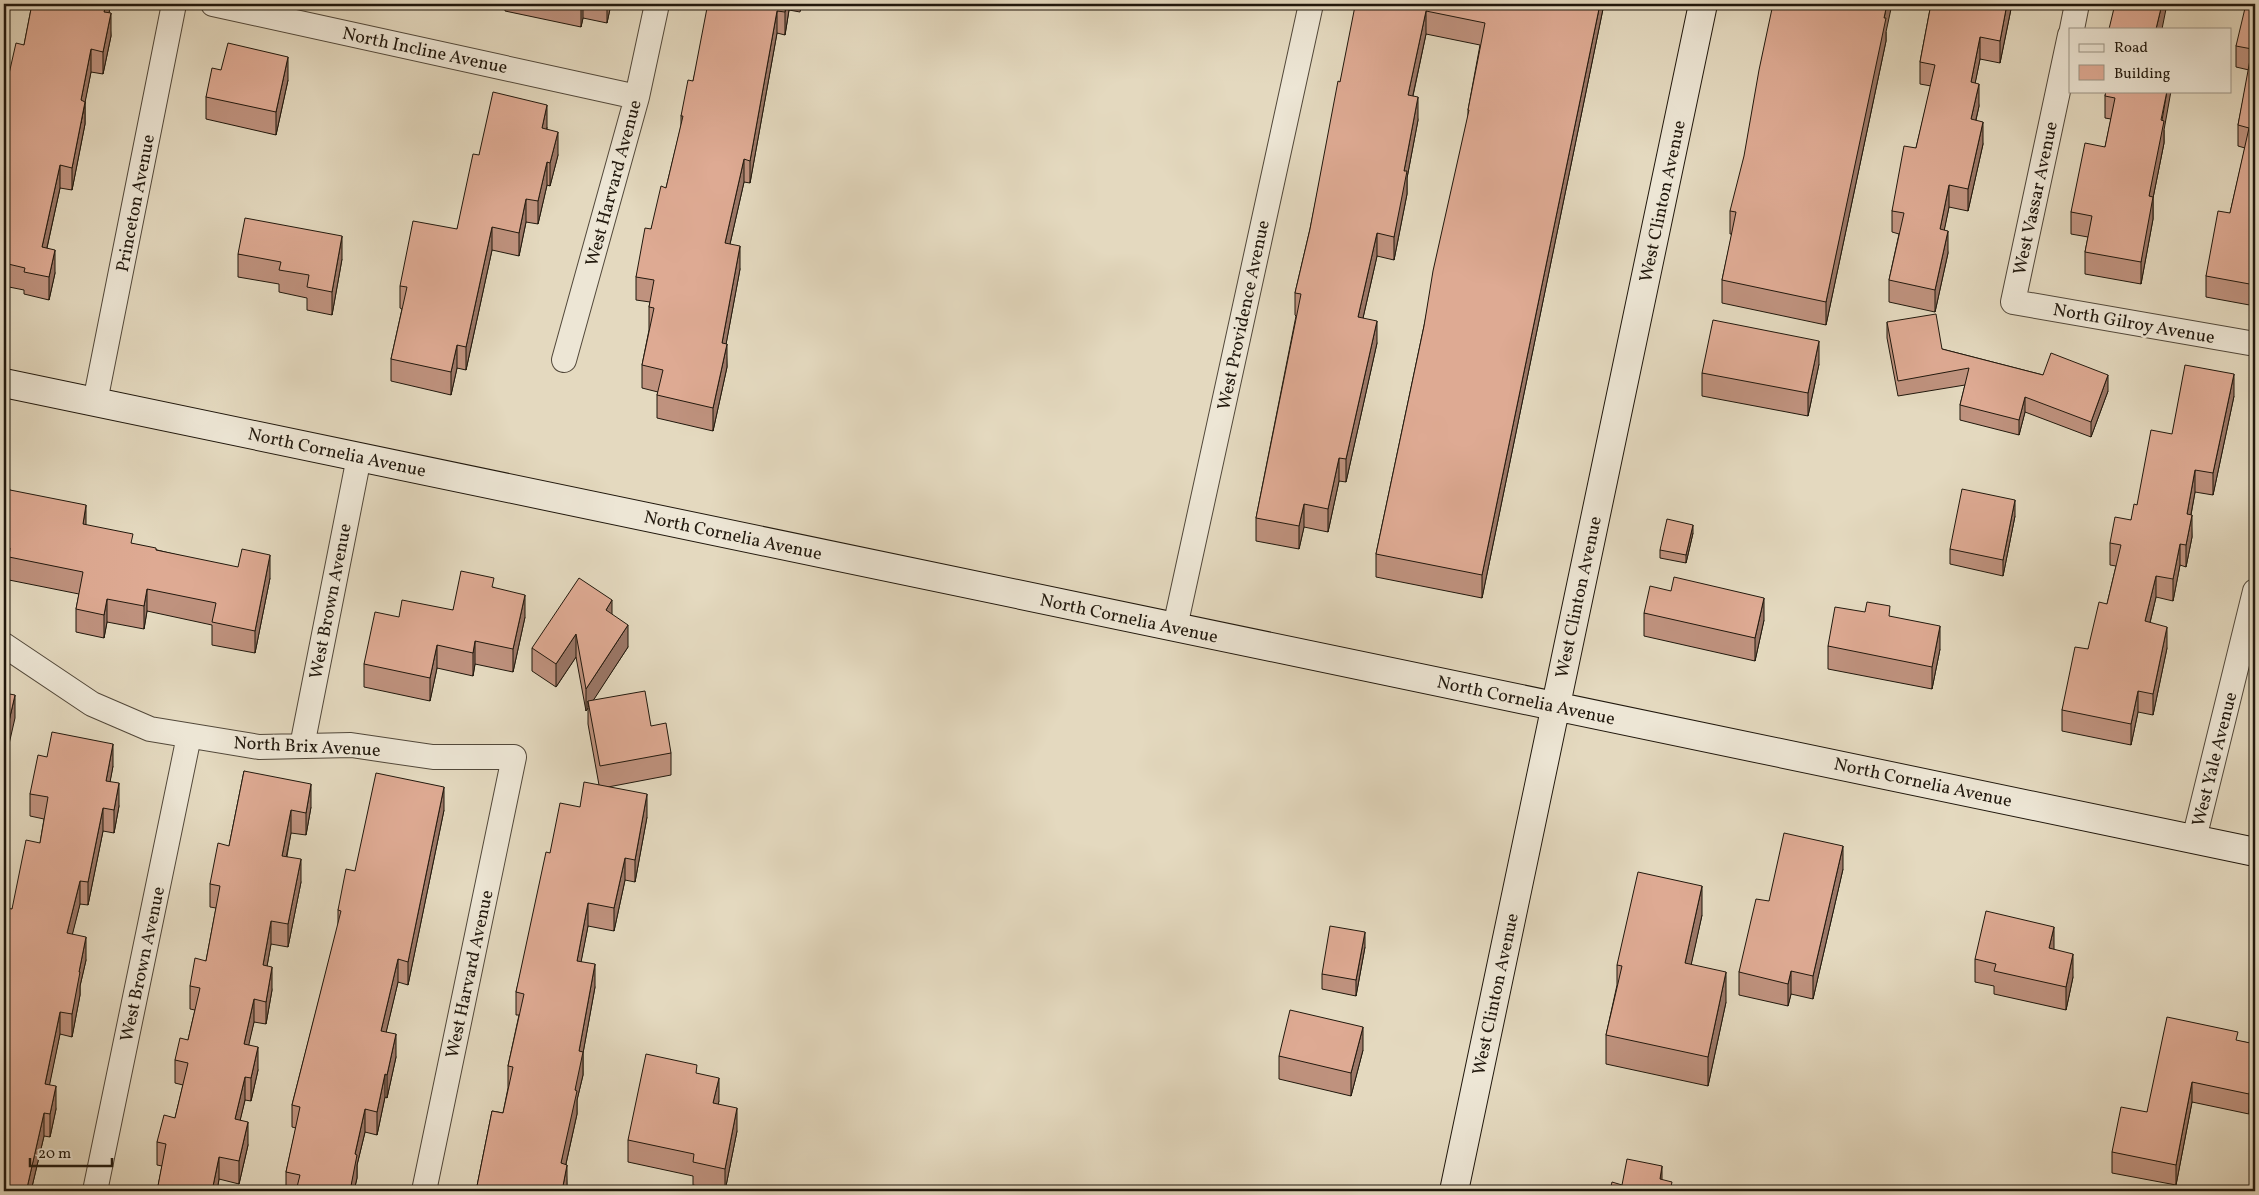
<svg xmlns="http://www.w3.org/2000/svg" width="2259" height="1195" font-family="Vollkorn,serif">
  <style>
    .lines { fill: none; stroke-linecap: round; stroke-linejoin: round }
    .street-casing { stroke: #52483a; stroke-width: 26 }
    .secondary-casing { stroke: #21180d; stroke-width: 30 }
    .street { stroke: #ede6d5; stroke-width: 24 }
    .secondary { stroke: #ede6d5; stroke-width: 28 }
    .wall { fill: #bf927e; stroke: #21180d }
    .shaded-wall { fill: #9b7767; stroke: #21180d }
    .building { fill: #deaa93; stroke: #21180d }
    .labels { text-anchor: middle; stroke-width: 5; stroke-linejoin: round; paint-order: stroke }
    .street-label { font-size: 18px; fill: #21180d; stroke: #ede6d5 }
  </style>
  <rect width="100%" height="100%" fill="#e4d9bf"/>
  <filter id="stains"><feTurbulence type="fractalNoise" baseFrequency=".004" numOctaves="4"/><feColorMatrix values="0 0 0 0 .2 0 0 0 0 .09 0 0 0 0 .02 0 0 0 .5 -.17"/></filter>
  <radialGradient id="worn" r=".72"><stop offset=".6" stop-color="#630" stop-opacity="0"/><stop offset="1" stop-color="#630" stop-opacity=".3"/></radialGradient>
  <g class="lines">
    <g class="street-casing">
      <path id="street" d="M213 4 637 97
        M2072 29 2077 4
        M2070 35 2013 302 2255 344
        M564 360 637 97 657 4
        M95 402 174 4
        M1175 627 1311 4
        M4 645 92 704 150 729 259 747 351 745 433 757H514L424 1191
        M302 746 359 457
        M2194 839 2255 591
        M95 1191 189 736"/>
    </g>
    <g class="secondary-casing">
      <path id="secondary" d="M4 383 2255 852
        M1454 1191 1703 4"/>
    </g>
    <use href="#street" class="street"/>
    <use href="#secondary" class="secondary"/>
  </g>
  <path class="wall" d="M32 4H111L109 13 111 36 103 74 91 72 85 101V124L72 190 60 188 47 248 55 273 49 300 24 294V290L4 286V96L24 45Z
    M505 4H611L607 23 583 18 581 27 505 11Z
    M712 4H802L800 12 789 10 785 35 777 33 750 183 744 182 730 244 740 269 726 344 727 367 713 431 657 418V395L658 392 642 388V365L649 330V307L650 302 636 300V277L651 229 666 188 681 126V116L693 81Z
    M1604 4 1482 598 1376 577V554L1468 117V110L1480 45 1426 34 1413 96 1418 120 1407 178V194L1394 260 1377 256 1363 318 1377 343 1346 482 1339 481 1328 532 1304 527 1299 549 1256 541V518L1296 316 1295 315V293L1310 229 1340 82 1364 8Z
    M1931 4H2012L2000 63 1980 59 1975 83 1979 106 1976 120 1983 144 1968 211 1949 207 1944 230 1948 253 1935 312 1889 302V280L1899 234 1892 232V211L1916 148 1931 86 1920 84V62Z
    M2255 4V306L2206 297V276L2230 213 2245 148 2238 146V125L2249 70 2236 67V46Z
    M1886 32V41L1826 325 1722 303V280L1732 234H1730V211Z
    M221 70 288 80 276 135 206 119V97Z
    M2106 91 2164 130V143L2153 198V219L2141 284 2085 274V252L2088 237 2071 234V212L2105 147 2111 119 2105 118V96Z
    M547 127V130L558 155 550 186 547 185 538 224 526 222 519 256 492 250 466 370 457 368 451 395 391 381V359L402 309 400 308V286L457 229 479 155Z
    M238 254 342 259 332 315 307 310V298L279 292V284L238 277Z
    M1887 322 1942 349 2043 375 2108 391 2091 437 2025 412 2019 435 1960 420V405L1965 385 1898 396 1887 338Z
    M1819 364 1808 416 1702 396V373Z
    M2234 396 2213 495 2195 492 2191 515 2192 537 2186 567 2180 565 2173 601 2156 597 2150 623 2167 648 2153 715 2138 712 2131 745 2062 731V710L2107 604 2116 566 2110 565V543L2131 520 2137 505 2172 434Z
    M4 474 8 489 86 525 133 544 270 578 255 653 212 645V625L147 611 144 629 107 622 104 638 76 632V609L79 594 9 580V571L4 570Z
    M2015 516 2003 576 1950 564V549Z
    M1693 533 1686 563 1660 558V550Z
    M494 587 525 617 513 672 475 664 473 676 437 668 430 701 364 687V664L399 617 453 610Z
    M1644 613 1764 620 1755 661 1644 636Z
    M612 614 628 647 593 700 651 726 671 753V775L608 787 647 817 635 882 625 880 614 931 588 926 581 961 595 987 583 1053V1075L577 1100V1114L566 1164 567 1187V1191H476L492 1111 503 1113 508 1088V1066L519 1015H516V992L550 853 580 807 599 785 588 724V708L586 711 576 657 556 687 532 671V648Z
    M1890 617 1940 649 1932 689 1828 669V646Z
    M47 757 113 766 110 781 119 806 114 833 103 831 88 905 80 904 72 934 86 960 80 986V995L72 1037 60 1034 49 1085 56 1109 50 1137 44 1136 31 1191H4L12 909 40 843 44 819 30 816V794Z
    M244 771 311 807 306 835 291 833 287 856 301 882 288 947 271 944 267 966 272 990 266 1024 254 1022 248 1045 258 1070 251 1101 245 1100 240 1120 248 1145 239 1184 219 1179 217 1191H157L162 1166 157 1165V1142L175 1118 183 1085 175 1083V1060L188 1040 195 1010 190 1009V986L206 961 216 908 210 907V884L229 846Z
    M444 810 408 985 398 982 386 1032 396 1057 387 1098 385 1097 377 1135 365 1132 357 1165V1178L354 1191H286V1172L296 1128 292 1127V1105L338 926V910L355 871Z
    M1843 869 1813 999 1791 994 1788 1006 1739 995V972L1769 901Z
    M1702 915 1691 964 1726 1002 1708 1086 1606 1064V1035L1617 985V965Z
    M1365 947 1356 996 1322 989V974Z
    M2054 950 2073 977 2066 1010 1994 994V986L1975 982V959Z
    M2238 1041 2255 1044 2249 1114 2192 1102 2176 1185 2112 1173V1152L2147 1112Z
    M1363 1050 1351 1096 1279 1079V1056Z
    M697 1074 719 1101 718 1104 737 1131 725 1191 693 1185V1176L628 1162V1140Z"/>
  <path class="shaded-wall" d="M106 4H111L104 34V12Z
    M581 4H583V18L581 27Z
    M607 4H611L607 23Z
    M786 4H789V10L785 35V12Z
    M1600 4H1604L1482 598V575Z
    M1887 4H1892L1886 32V41L1826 325V302Z
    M2007 4H2012L2000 63V41Z
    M2162 4H2167L2162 29H2156Z
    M777 11V33L750 183V161Z
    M1426 11V34L1408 118V95Z
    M111 13V36L103 74V52Z
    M1980 37V59L1971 104V82Z
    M91 49V72L81 123V100Z
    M288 57V80L276 135V112Z
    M1979 84V106L1971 141V119Z
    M2167 91H2171L2164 130V143L2153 198V219L2141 284V262L2149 196Z
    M1418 97V120L1407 178V194L1394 260V237L1404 171Z
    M85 102V124L72 190V168Z
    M547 105V127L542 151V128Z
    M1983 122V144L1968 211V189Z
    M558 132V155L550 186V163Z
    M744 159V182L725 266V243Z
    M547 162V185L538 224V201Z
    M60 165V188L42 270V247Z
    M1949 185V207L1940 251V229Z
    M526 199V222L519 256V233Z
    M492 227V250L466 370V347Z
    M1948 231V253L1935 312V290Z
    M1377 233V256L1358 340V317Z
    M342 236V259L332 315V292Z
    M740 246V269L722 366V343Z
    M55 250V273L49 300V277Z
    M1377 321V343L1346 482V459Z
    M1819 341V364L1808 416V393Z
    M727 344V367L713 431V408Z
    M457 345V368L451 395V372Z
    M2234 374V396L2213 495V473Z
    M2108 375V391L2091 437V422Z
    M2025 397V412L2019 435V420Z
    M1339 458V481L1328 532V509Z
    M2195 470V492L2187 536V514Z
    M8 475V498L5 489Z
    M2015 500V516L2003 576V560Z
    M1304 504V527L1299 549V526Z
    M86 505V528L83 524Z
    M2192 515V537L2186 567V545Z
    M1693 525V533L1686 563V555Z
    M2180 544V565L2173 601V579Z
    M270 555V578L255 653V631Z
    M2156 576V597L2145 643V621Z
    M147 589V611L144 629V606Z
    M525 595V617L513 672V649Z
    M1764 598V620L1755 661V638Z
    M107 599V622L104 638V615Z
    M612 600V623L606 610Z
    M628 625V647L589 707 588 701V708L586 711V689Z
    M1940 626V649L1932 689V667Z
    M2167 627V648L2153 715V694Z
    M576 634V657L556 687V664Z
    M475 641V664L473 676V653Z
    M437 645V668L430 701V678Z
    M2138 691V712L2131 745V724Z
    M15 695V718L4 766V743Z
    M113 744V766L106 804V781Z
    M119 783V806L114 833V810Z
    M311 784V807L306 835V813Z
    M444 787V810L408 985V962Z
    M647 794V817L635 882V860Z
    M103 808V831L88 905V882Z
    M291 810V833L282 878V856Z
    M1843 846V869L1813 999V976Z
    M625 858V880L614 931V908Z
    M301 859V882L288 947V924Z
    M80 881V904L67 956V933Z
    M1702 886V915L1685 993V963Z
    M588 903V926L577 983V961Z
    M271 921V944L263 988V965Z
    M2054 927V950L2049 948Z
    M1365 932V947L1356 996V980Z
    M86 937V960L80 986V995L72 1037V1014L79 972Z
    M2073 954V977L2066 1010V987Z
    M398 959V982L381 1054V1031Z
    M595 964V987L583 1053V1075L577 1100V1114L561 1186V1163L575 1090 579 1051Z
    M272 967V990L266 1024V1002Z
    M1791 971V994L1788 1006V984Z
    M1726 972V1002L1708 1086V1057Z
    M254 999V1022L244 1066V1044Z
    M60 1012V1034L45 1107V1084Z
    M1363 1027V1050L1351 1096V1073Z
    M396 1034V1057L387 1098V1075Z
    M258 1047V1070L251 1101V1078Z
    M2255 1065V1085L2249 1114V1094Z
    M385 1074V1097L377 1135V1112Z
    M245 1077V1100L235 1142V1119Z
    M719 1078V1101L713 1126V1103Z
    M2192 1082V1102L2176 1185V1165Z
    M56 1086V1109L50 1137V1114Z
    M737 1108V1131L725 1191V1169Z
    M365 1109V1132L357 1165V1178L354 1191H350L355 1154Z
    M44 1113V1136L31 1191H27V1188Z
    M248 1122V1145L239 1184V1161Z
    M219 1157V1179L217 1191H212Z
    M567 1165V1191H562Z
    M1662 1166V1189L1660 1179Z"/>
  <path class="building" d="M32 4H106L104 12 111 13 103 52 91 49 81 100 85 102 72 168 60 165 42 247 55 250 49 277 24 272 25 268 4 263V96L16 43 24 45Z
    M712 4H786L785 12 777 11 750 161 744 159 725 243 740 246 722 343 727 344 713 408 657 395 663 370 642 365 654 308 649 307 654 280 636 277 645 228 651 229 661 186 666 188 683 116H681L688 80 693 81 707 8H711Z
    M1365 4H1600L1482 575 1376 554 1424 326 1433 271 1469 110H1468L1485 23 1426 11 1408 95 1418 97 1404 171H1407L1394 237 1377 233 1358 317 1377 321 1346 459 1339 458 1328 509 1304 504 1299 526 1256 518 1301 294 1295 293 1310 229 1338 81 1340 82 1355 6 1364 8Z
    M1773 4H1887L1884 18H1886L1826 302 1722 280 1736 212 1730 211 1744 156 1759 70Z
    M1931 4H2007L2000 41 1980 37 1971 82 1979 84 1971 119 1983 122 1968 189 1949 185 1940 229 1948 231 1935 290 1889 280 1904 213 1892 211 1904 146 1916 148 1935 65 1920 62Z
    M2115 4H2162L2156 29H2109Z
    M2246 4H2255V285L2206 276 2218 211 2230 213 2249 128 2238 125 2252 49 2236 46Z
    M228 43 288 57 276 112 206 97 212 68 221 70Z
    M2106 91H2167L2161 120 2164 121 2149 196 2153 197 2141 262 2085 252 2092 216 2071 212 2085 143 2105 147 2115 98 2105 96Z
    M493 92 547 105 542 128 558 132 550 163 547 162 538 201 526 199 519 233 492 227 466 347 457 345 451 372 391 359 407 287 400 286 413 221 457 229 473 154 479 155Z
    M245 218 342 236 332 292 307 287 309 275 279 270 281 262 238 254Z
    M1936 314 1942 349 2043 375 2051 353 2108 375 2091 422 2025 397 2019 420 1960 405 1969 368 1898 381 1887 322Z
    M1713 320 1819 341 1808 393 1702 373Z
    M2185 365 2234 374 2213 473 2195 470 2187 514 2192 515 2186 545 2180 544 2173 579 2156 576 2145 621 2167 627 2153 694 2138 691 2131 724 2062 710 2075 647 2088 649 2099 602 2107 604 2121 545 2110 543 2115 517 2131 520 2134 504 2137 505 2151 430 2172 434Z
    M4 474 8 475 5 489 86 505 83 524 133 534 131 543 156 548V550L238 567 242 549 270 555 255 631 212 622 216 603 147 589 144 606 107 599 104 615 76 609 83 572 9 557 10 548 4 547Z
    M1962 489 2015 500 2003 560 1950 549Z
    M1667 519 1693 525 1686 555 1660 550Z
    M461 571 494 578 492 587 525 595 513 649 475 641 473 653 437 645 430 678 364 664 375 612 399 617 402 600 453 610Z
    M1674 577 1764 598 1755 638 1644 613 1650 586 1671 591Z
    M579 578 612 600 606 610 628 625 586 689 576 634 556 664 532 648Z
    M1867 602 1890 606 1889 616 1940 626 1932 667 1828 646 1835 607 1865 612Z
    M645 691 651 726 666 723 671 753 600 766 588 701Z
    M4 693 15 695 4 743Z
    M52 732 113 744 106 781 119 783 114 810 103 808 88 882 80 881 67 933 86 937 79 972H80L72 1014 60 1012 45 1084 56 1086 50 1114 44 1113 27 1188 20 1186 19 1191H4V920L6 908 12 909 26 840 40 843 48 797 30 794 38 755 47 757Z
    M244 771 311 784 306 813 291 810 282 856 301 859 288 924 271 921 263 965 272 967 266 1002 254 999 244 1044 258 1047 251 1078 245 1077 235 1119 248 1122 239 1161 219 1157 212 1191H157L166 1144 157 1142 164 1115 175 1118 188 1063 175 1060 180 1038 188 1040 200 988 190 986 195 958 206 961 220 886 210 884 218 843 229 846Z
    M376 773 444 787 408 962 398 959 381 1031 396 1034 387 1075 385 1074 377 1112 365 1109 355 1154 357 1155 350 1191H296L300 1175 286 1172 300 1107 292 1105 341 911 338 910 346 869 355 871Z
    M584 782 647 794 635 860 625 858 614 908 588 903 577 961 595 964 579 1051 583 1052 575 1090 577 1091 561 1163 567 1165 562 1191H476L492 1111 503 1113 513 1067 508 1066 524 994 516 992 546 852 550 853 560 803 580 807Z
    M1784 833 1843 846 1813 976 1791 971 1788 984 1739 972 1756 899 1769 901Z
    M1638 872 1702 886 1685 963 1726 972 1708 1057 1606 1035 1622 966 1617 965Z
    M1986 911 2054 927 2049 948 2073 954 2066 987 1994 971 1996 964 1975 959Z
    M1330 926 1365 932 1356 980 1322 974Z
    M1290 1010 1363 1027 1351 1073 1279 1056Z
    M2167 1017 2238 1032 2236 1040 2255 1044V1065L2249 1094 2192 1082 2176 1165 2112 1152 2121 1107 2147 1112Z
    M646 1054 697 1065 696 1073 719 1078 713 1103 737 1108 725 1169 693 1162 694 1154 628 1140Z
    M1627 1159 1662 1166 1660 1179 1672 1182 1670 1191H1610L1612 1182 1622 1185Z"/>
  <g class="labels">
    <g class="street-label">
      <text transform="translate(425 50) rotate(12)" y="6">North Incline Avenue</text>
      <text transform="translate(613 183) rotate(-75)" y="6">West Harvard Avenue</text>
      <text transform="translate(2035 198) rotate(-78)" y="6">West Vassar Avenue</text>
      <text transform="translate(1662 201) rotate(-78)" y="6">West Clinton Avenue</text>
      <text transform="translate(135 203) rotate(-79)" y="6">Princeton Avenue</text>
      <text transform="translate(1243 315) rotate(-78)" y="6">West Providence Avenue</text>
      <text transform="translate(2134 323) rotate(10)" y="6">North Gilroy Avenue</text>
      <text transform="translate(337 452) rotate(12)" y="6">North Cornelia Avenue</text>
      <text transform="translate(733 535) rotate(12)" y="6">North Cornelia Avenue</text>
      <text transform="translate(1578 597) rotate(-78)" y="6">West Clinton Avenue</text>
      <text transform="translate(330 601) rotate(-79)" y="6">West Brown Avenue</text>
      <text transform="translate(1129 618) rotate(12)" y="6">North Cornelia Avenue</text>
      <text transform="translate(1526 700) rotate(12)" y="6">North Cornelia Avenue</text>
      <text transform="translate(307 746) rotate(3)" y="6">North Brix Avenue</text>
      <text transform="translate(2214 759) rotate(-76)" y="6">West Yale Avenue</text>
      <text transform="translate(1923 782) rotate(12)" y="6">North Cornelia Avenue</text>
      <text transform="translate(142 964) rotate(-78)" y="6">West Brown Avenue</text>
      <text transform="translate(469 974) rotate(-78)" y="6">West Harvard Avenue</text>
      <text transform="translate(1495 994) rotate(-78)" y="6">West Clinton Avenue</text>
    </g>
  </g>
  <rect width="2259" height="1195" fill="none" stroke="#e4d9bf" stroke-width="20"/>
  <rect x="5" y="5" width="2249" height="1185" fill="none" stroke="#21180d" stroke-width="2.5"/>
  <rect x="10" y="10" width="2239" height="1175" fill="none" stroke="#21180d"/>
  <rect x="2069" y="28" width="162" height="65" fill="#ede6d5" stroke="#9b9485"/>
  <rect x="2079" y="44" width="25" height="8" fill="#ede6d5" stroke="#9b9485"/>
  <text x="2114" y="52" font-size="15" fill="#21180d">Road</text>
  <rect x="2079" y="65" width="25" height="15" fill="#deaa93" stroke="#9b9485"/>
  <text x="2114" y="78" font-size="15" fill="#21180d">Building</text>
  <path d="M30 1158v8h82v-8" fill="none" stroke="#21180d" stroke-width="2.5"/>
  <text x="38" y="1158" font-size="15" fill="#21180d" stroke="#ede6d5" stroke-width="4" paint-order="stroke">20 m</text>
  <rect width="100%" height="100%" filter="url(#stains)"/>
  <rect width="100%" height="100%" fill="url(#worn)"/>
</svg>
